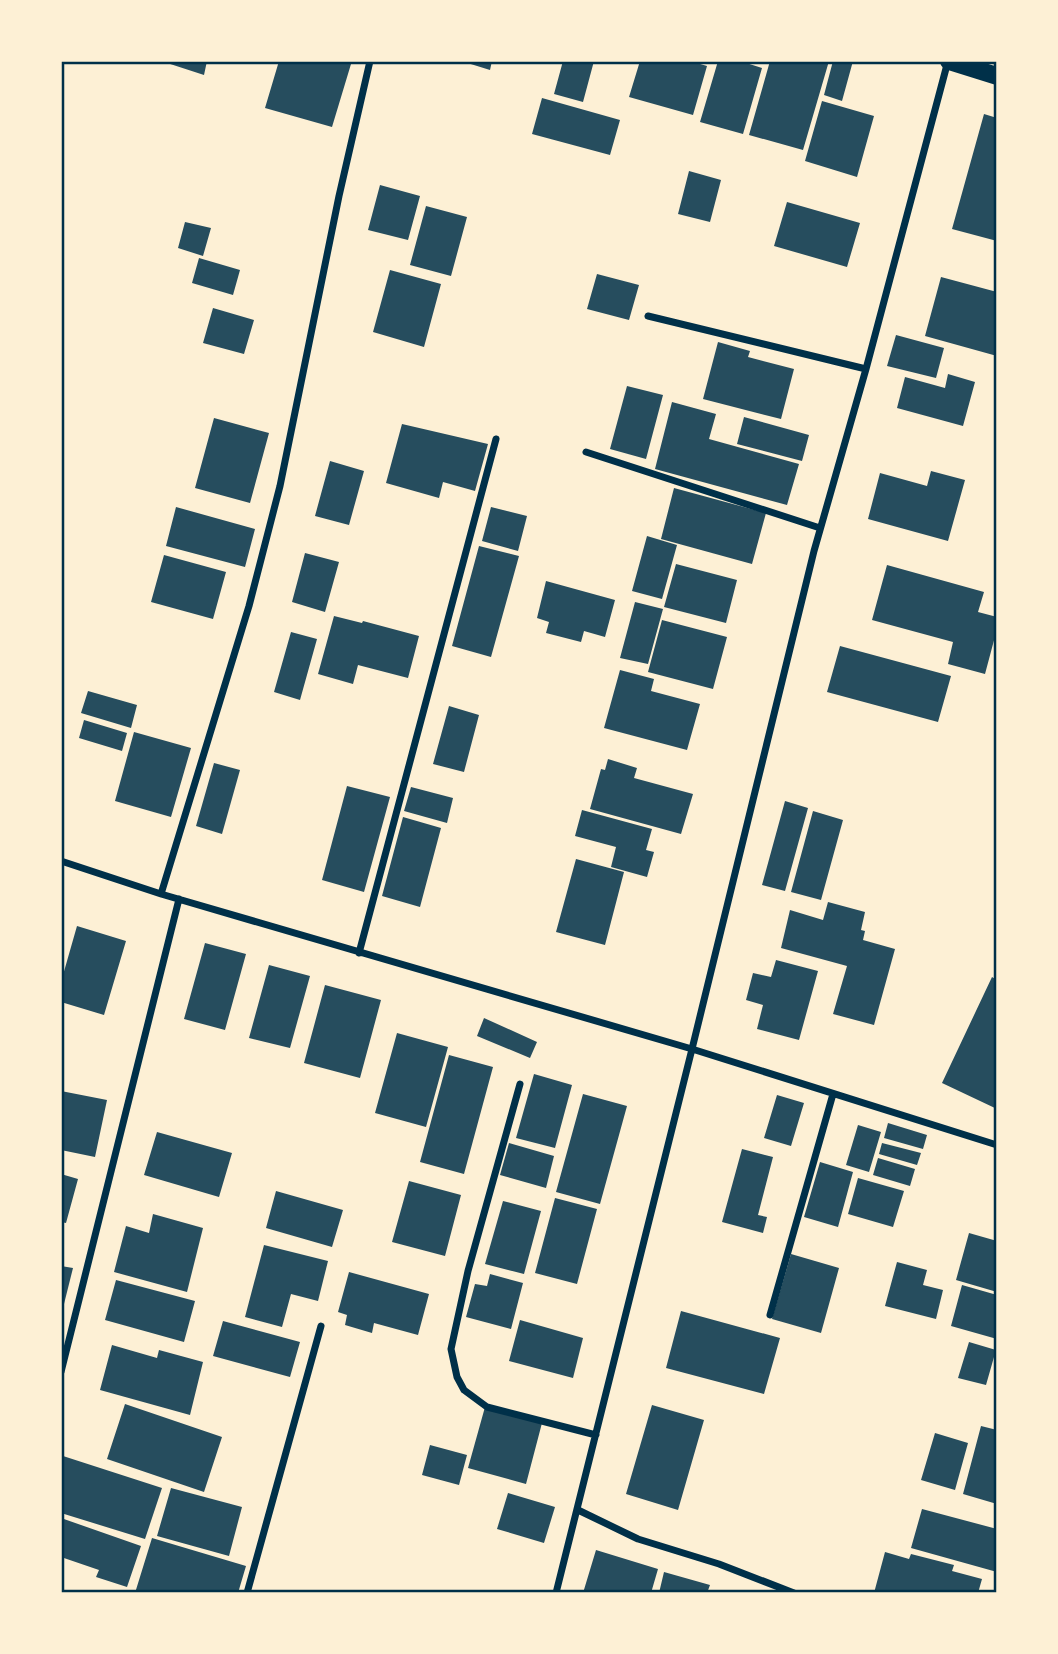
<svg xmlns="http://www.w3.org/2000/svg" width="1058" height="1654" font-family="Inter,sans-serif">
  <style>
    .building { fill: #264d5e }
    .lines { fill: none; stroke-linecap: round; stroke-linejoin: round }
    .minor { stroke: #003049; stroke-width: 7 }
    .primary { stroke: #003049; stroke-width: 18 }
    .neatline { fill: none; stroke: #003049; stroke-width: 2.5 }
  </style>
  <rect width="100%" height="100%" fill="#fdf0d5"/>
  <path class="building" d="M161 61H207L204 75Z
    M279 61H342L351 64 332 127 265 108Z
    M461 61H492L490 70Z
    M563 61H594L583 102 554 94Z
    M640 61H690L707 66 693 115 629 97Z
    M718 61H740L762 68 743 134 700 122Z
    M770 61H829L803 150 749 135Z
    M833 61H853L842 101 824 95Z
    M542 98 620 120 610 155 532 134Z
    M822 101 874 116 857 177 805 161Z
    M984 114 997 118V241L952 229Z
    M689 171 721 180 710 222 678 214Z
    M380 185 420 196 408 240 368 230Z
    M787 202 860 223 847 267 774 246Z
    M426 206 467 217 451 276 410 265Z
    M185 222 211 228 203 256 178 248Z
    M199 258 240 270 233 295 192 283Z
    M390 270 441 284 424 347 373 332Z
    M597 274 639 285 629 320 587 309Z
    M941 277 997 292V356L925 336Z
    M213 308 254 320 244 354 203 343Z
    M896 335 944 348 936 378 887 366Z
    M718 342 750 351 748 357 794 369 781 419 703 399Z
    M948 374 975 382 963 426 897 408 905 377 945 388Z
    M627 386 663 395 646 459 610 449Z
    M672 402 716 414 709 439 799 464 787 505 655 469Z
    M744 417 809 435 802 461 737 444Z
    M214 418 269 433 250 503 195 488Z
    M402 424 488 444 475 491 443 482 439 498 386 483Z
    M330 461 364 471 349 525 315 516Z
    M931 471 965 480 948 541 868 519 880 473 927 486Z
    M674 488 766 513 752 564 661 539Z
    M176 507 255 529 245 567 166 546Z
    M491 507 527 516 518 551 482 541Z
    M647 536 677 545 662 599 632 591Z
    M479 546 519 556 491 657 452 646Z
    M305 553 339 562 325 612 292 602Z
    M164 555 226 572 213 619 151 602Z
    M676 564 737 580 726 623 664 607Z
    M887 565 984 592 978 612 997 617V629L985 674 948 664 953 642 872 620Z
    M546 581 615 600 605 637 584 631 581 642 546 633 549 622 537 618Z
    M635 602 663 609 648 664 620 658Z
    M334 616 362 623 363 621 419 636 408 678 358 665 353 684 318 674Z
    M662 620 727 637 713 689 648 672Z
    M291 632 317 639 300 700 274 692Z
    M840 646 951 676 938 722 827 692Z
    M620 670 654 679 651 691 700 704 687 750 604 728Z
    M88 691 137 705 131 728 81 713Z
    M449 706 479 715 464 772 433 764Z
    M84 720 127 733 122 751 79 738Z
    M134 732 191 748 171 817 115 801Z
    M608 759 637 768 634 778 693 794 681 834 590 809 601 769 605 770Z
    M214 763 240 770 222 834 196 826Z
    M347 786 390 797 364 892 322 880Z
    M411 787 453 798 447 823 404 811Z
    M785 801 808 808 785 891 762 885Z
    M582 810 652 829 646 850 654 852 647 877 611 867 616 847 575 836Z
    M813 811 843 820 821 900 791 892Z
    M403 817 441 828 420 907 382 896Z
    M576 859 624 872 605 945 556 932Z
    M828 902 865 912 861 930 865 931 863 940 895 949 874 1025 833 1014 847 966 781 948 790 910 823 920Z
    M77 926 126 941 104 1015 61 1002V982Z
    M205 943 246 954 225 1030 184 1019Z
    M776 960 818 971 799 1040 757 1029 763 1005 746 1000 753 973 771 977Z
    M269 965 310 976 290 1048 249 1038Z
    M992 977 997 980V1109L942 1083Z
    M325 985 381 1000 360 1078 304 1063Z
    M484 1018 537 1042 530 1058 477 1036Z
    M397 1033 448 1047 426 1127 375 1113Z
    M449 1055 493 1067 464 1174 420 1162Z
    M534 1074 572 1085 555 1148 516 1138Z
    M61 1091 107 1100 95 1157 61 1150Z
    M583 1094 627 1106 600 1204 556 1192Z
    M777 1095 804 1103 791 1146 764 1138Z
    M888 1123 927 1135 923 1149 884 1138Z
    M858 1125 881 1132 869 1172 846 1165Z
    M157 1132 232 1153 219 1197 144 1175Z
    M509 1143 554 1156 546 1188 500 1175Z
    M882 1143 921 1153 917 1165 879 1154Z
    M742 1149 773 1157 758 1215 767 1217 763 1233 722 1222Z
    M878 1158 915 1169 910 1186 873 1175Z
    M820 1162 853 1172 838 1227 804 1217Z
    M61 1174 78 1179 66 1223 61 1222Z
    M858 1178 904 1191 893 1227 848 1214Z
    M409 1181 461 1195 445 1256 392 1242Z
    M276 1191 343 1210 332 1247 266 1228Z
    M555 1198 597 1209 577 1284 535 1273Z
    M503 1201 541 1211 524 1274 485 1264Z
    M153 1214 203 1228 187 1292 114 1272 126 1226 149 1233Z
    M969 1233 997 1241V1292L956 1280Z
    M264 1245 328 1261 318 1301 291 1294 282 1327 245 1317Z
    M791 1254 839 1268 821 1333 772 1319Z
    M897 1262 927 1270 923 1285 943 1290 936 1319 885 1306Z
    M61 1266 73 1268 64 1304H61Z
    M349 1272 429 1294 418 1335 374 1323 372 1333 345 1325 347 1315 338 1312Z
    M490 1274 523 1283 511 1329 466 1317 475 1284 487 1286Z
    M116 1280 195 1301 184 1342 105 1320Z
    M962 1285 997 1295V1339L951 1326Z
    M681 1311 780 1338 764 1394 666 1368Z
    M520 1320 583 1338 573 1378 509 1361Z
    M223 1321 300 1342 290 1377 213 1356Z
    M969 1342 996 1350 986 1385 958 1378Z
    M112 1345 157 1358 159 1350 203 1362 190 1415 100 1390Z
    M125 1404 222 1437 204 1492 107 1459Z
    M652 1405 704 1420 678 1510 626 1494Z
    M485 1407 542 1423 526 1484 468 1468Z
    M981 1426 997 1430V1504L963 1494Z
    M935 1433 968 1443 955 1490 921 1480Z
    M430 1445 467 1455 459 1485 422 1475Z
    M63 1456 162 1488 145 1539 61 1513Z
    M171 1488 242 1507 229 1556 157 1536Z
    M508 1493 555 1507 544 1543 497 1529Z
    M922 1509 997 1529V1572L911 1548Z
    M61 1518 141 1546 127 1587 96 1577 99 1570 61 1557Z
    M152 1538 246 1566 238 1593H135Z
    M596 1550 658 1569 651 1593H583Z
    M885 1552 909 1559 911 1554 954 1565 952 1571 982 1579 978 1593H874Z
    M664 1572 710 1585 707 1593H659Z"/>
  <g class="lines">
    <path class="minor" d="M648 316 866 369
      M586 452 820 528
      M61 861 161 894 692 1049 997 1145
      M161 894 249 606 280 486 339 196 370 61
      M359 953 496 439
      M520 1084 468 1271 451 1349 457 1377 464 1390 487 1407 596 1435
      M770 1315 833 1094
      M61 1372 179 899
      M578 1510 638 1539 719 1564 794 1593
      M247 1593 321 1326
      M556 1593 692 1049 814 551 866 369 948 61"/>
    <path class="primary" d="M949 61 997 76"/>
  </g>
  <rect width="1058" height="1654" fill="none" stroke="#fdf0d5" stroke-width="126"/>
  <rect x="63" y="63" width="932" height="1528" class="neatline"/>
</svg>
